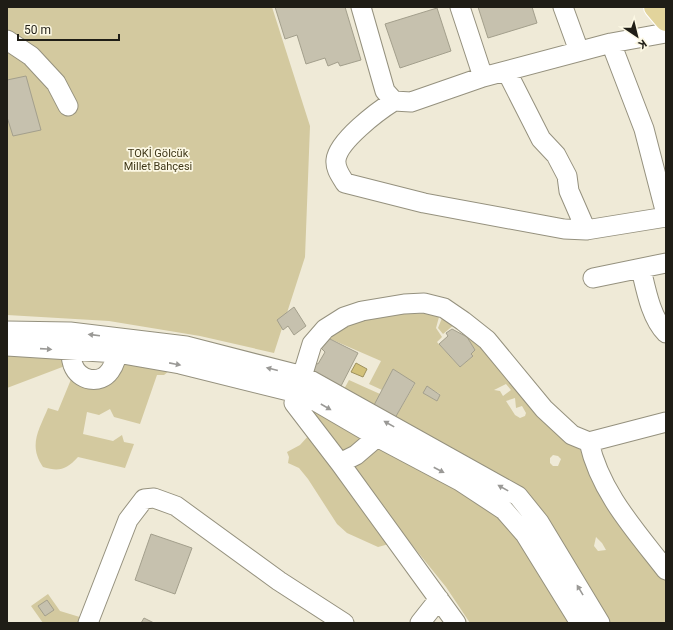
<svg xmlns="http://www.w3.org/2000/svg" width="673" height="630" font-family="Roboto,sans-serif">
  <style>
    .green { fill: #d3c99f; fill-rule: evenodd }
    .water { fill: #d3c27b; stroke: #9d905d }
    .building { fill: #c6c1ae; stroke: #a39f8c }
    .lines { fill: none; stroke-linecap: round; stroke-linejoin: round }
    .minor-casing { stroke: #95917e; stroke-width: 21 }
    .major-casing { stroke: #fff; stroke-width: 24 }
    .minor { stroke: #fff; stroke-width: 19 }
    .major { stroke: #e2d49c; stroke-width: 22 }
    .oneway { fill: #9a9996 }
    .labels { text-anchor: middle; stroke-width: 3.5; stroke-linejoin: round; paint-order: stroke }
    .park-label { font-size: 11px; fill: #3f3718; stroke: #fcf8e4 }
  </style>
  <rect width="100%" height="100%" fill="#efead7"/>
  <path class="green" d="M7 7H272L310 126 305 257 274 353 200 336 109 321 7 315Z
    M429 313 439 317 436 328 442 337 437 342 460 367 473 356 471 354 475 350 467 337 471 335 565 439 589 456 634 537 666 581V623H607L539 513 342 393 349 380 380 394 373 407 395 418 415 384 393 369 382 390 369 384 381 361 328 338 332 329 378 315ZM506 384 511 390 503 396 500 391 494 390ZM427 387 440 394 437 401 423 393ZM515 398 516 408 522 406 526 413 525 416 520 418 515 415 506 401ZM553 455 558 456 561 459 558 466H553L550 463V458ZM596 537 602 543 606 550 598 551 594 546Z
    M442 318 455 324 443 334 438 328Z
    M7 351 62 354 65 366 7 388Z
    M122 360 169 371 164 375H157L140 424 114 417 110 409 99 415 87 412 83 434 113 441 122 435 124 442 134 444 125 468 78 457C66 470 59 472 43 467 28 445 39 430 48 408L58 411 72 377 83 385Z
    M305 398 503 514 576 623H470L446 587 299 405Z
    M310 434 389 544 378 547 347 533 337 524 308 479 299 468 288 463 289 457 287 452 300 445Z
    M48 594 60 611 83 618 81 623H43L31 606Z"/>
  <path class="water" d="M356 363 367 369 363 377 351 372Z"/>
  <path class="building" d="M275 7H345L361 60 340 66 338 62 328 66 325 58 306 64 297 35 285 39Z
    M478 7H532L537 23 488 38Z
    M437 8 451 51 400 68 385 24Z
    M26 76 41 130 13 136 7 117V80Z
    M294 307 306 326 294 335 288 326 283 330 277 320Z
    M452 329 467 337 475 350 471 354 473 356 460 367 439 344 448 336 446 333Z
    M328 338 358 353 340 388 310 373 313 362 318 364 325 352 321 348Z
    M393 369 415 383 395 418 373 407Z
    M427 386 440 395 437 401 423 393Z
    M151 534 192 548 175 594 135 580Z
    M47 600 54 610 45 616 38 606Z
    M144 618 154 623H141Z"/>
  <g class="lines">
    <g class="minor-casing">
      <path id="minor" d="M361 7 385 91 394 101 411 102 483 77 460 7
        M563 7 579 51
        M7 40 31 56 56 83 68 106
        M611 43 644 129 666 214
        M507 72 541 139 556 155 567 176 569 191 586 230
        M483 77 611 43 666 33
        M394 101C378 111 338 141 336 160 335 169 341 176 345 183L424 203 564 229 586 230 666 217
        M641 269C646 290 651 318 666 333
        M593 278 666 263
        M7 331 70 332 186 346 303 376 518 496 539 522 600 623
        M70 337C70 347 70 356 73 365 79 381 100 385 110 371 116 363 118 352 119 342
        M7 346 117 353 180 364 305 395 377 437 460 481 504 510 525 534 580 623
        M589 442C600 492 635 530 666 570
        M340 463 356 455 377 437
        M88 623 128 520 144 499 154 498 176 506 279 581 344 623
        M420 623 439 599
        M456 623 340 463 294 403 312 344 325 329 344 317 362 311 404 304 424 303 444 308 463 321 487 340 544 409 572 435 589 442 666 422"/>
    </g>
    <g class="major-casing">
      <path id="major" d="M655 7 666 20"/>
    </g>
    <use href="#minor" class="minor"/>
    <use href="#major" class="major"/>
  </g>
  <defs><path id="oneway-solid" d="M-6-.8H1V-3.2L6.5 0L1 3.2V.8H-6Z"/></defs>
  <g class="oneway">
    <use href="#oneway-solid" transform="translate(94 335) rotate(-173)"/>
    <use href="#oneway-solid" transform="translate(46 349) rotate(4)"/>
    <use href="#oneway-solid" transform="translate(175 364) rotate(11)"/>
    <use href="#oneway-solid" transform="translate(272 369) rotate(-166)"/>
    <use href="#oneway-solid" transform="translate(326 407) rotate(30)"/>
    <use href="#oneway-solid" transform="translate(389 424) rotate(-151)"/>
    <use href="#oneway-solid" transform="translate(439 470) rotate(28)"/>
    <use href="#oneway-solid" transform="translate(503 488) rotate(-151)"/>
    <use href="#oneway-solid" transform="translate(580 590) rotate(-121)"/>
  </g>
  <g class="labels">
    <g class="park-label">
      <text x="158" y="157">TOKİ Gölcük<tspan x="158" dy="13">Millet Bahçesi</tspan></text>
    </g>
  </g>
  <rect width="673" height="630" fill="none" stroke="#1f1d16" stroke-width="16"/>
  <g transform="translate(637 36) rotate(145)" stroke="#fcf8e4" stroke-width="3" paint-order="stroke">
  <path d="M0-3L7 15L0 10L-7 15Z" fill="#1f1d16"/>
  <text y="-6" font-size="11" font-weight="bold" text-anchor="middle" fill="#1f1d16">K</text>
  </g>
  <path d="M18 34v6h101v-6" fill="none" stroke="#1f1d16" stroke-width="2"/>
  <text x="24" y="34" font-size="12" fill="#1f1d16" stroke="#fcf8e4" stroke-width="3" paint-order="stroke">50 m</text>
</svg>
